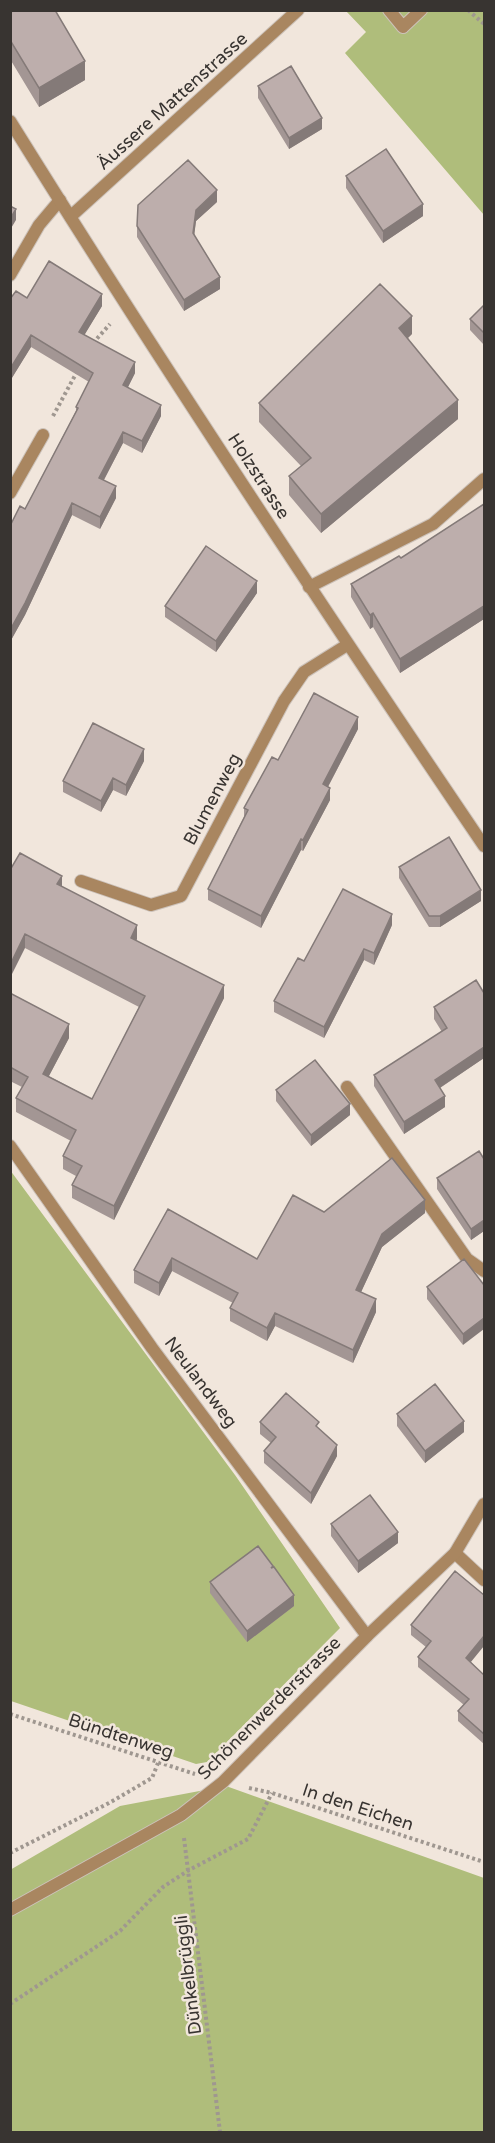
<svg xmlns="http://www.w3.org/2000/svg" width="495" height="2143" font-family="'Varela Round',sans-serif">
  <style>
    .green { fill: #afbd7b }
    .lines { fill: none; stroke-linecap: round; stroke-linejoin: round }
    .service-casing { stroke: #ccc2ba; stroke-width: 14 }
    .minor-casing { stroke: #ccc2ba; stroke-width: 14 }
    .tertiary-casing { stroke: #ccc2ba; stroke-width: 14 }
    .path { stroke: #9f9790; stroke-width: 4; stroke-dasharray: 3 3; stroke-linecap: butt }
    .service { stroke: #a98660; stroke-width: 12 }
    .minor { stroke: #a98660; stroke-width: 12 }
    .tertiary { stroke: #a98660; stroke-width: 12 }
    .wall { fill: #a39694 }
    .shaded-wall { fill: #847a78 }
    .building { fill: #bdaeac; stroke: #847a78; stroke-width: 1.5 }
    .labels { text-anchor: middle; stroke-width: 5; stroke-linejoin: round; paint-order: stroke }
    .street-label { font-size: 18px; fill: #383431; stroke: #f1e6dc }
  </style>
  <rect width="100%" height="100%" fill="#f1e6dc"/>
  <path class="green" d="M346 11H484V215L345 53 366 32Z
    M10 1170 235 1475 340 1628 207 1762 196 1764 11 1701Z
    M226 1786 484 1878V2132H11L10 1870 120 1806Z"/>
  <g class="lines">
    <g class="service-casing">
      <path id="service" d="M389 10 403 27 421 10
        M10 275 39 225 60 200
        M309 587 433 524 484 479
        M347 1087 467 1259 484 1271
        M455 1553 484 1580"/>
    </g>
    <g class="minor-casing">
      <path id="minor" d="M10 121C163 367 322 607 484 846
        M70 217 298 10
        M10 493 43 435
        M81 881 151 905 181 896 284 701 304 672 347 645
        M10 1146 152 1348 367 1636"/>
    </g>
    <g class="tertiary-casing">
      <path id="tertiary" d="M10 1910 181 1815 223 1782 367 1636 455 1553 484 1504"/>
    </g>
    <path class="path" d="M468 10 484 24
      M93 343 110 324
      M53 416 78 370
      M10 1714 195 1774
      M249 1788 272 1793 484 1862
      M184 1838 220 2132
      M10 1853 109 1803 152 1778 158 1763
      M10 2004 120 1931 163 1887 189 1870 248 1839 272 1793"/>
    <use href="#service" class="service"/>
    <use href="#minor" class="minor"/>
    <use href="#tertiary" class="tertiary"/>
  </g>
  <path class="wall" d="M10 13 85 80 39 107 10 59Z
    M258 86 322 129 289 149 258 98Z
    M346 176 423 216 383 243 346 188Z
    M217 202 196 221 194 235 220 289 184 311 137 237V226Z
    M27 298 102 306 84 335 135 373 128 387 161 416 142 453 123 443 104 480 116 498 100 529 72 515 25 615 10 642V526L25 509 76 411V407L89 382 31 347 10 381V299Z
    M484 305V345L470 330V319Z
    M412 334 408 338 458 419 321 533 289 495V476L301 466 259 422V403Z
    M484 504V619L400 673 373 627 370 629 351 597V584L401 558Z
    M257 593 216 652 165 617V606Z
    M358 729 328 787 330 800 303 851 301 850 261 928 208 900V889L244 817V808L278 760Z
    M144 761 126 796 113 790 101 812 63 792V781Z
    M399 867 481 901 440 927H429L399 878Z
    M10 870 62 886 137 939 136 940 224 998 114 1220 72 1198V1185L76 1176 63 1169V1156L71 1141 16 1112V1098L22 1087 10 1081V993L69 1038 49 1076 92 1099 139 1007 25 948Z
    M392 925 374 965 364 960 324 1038 274 1012V1001L304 961Z
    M484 993V1058L440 1088 445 1107 404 1134 374 1086V1075L442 1032 434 1019V1007Z
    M276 1090 350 1115 311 1146 276 1101Z
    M484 1159V1231L471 1240 437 1189V1178Z
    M168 1209 257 1259 324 1212 425 1213 382 1247 361 1292 376 1312 353 1363 275 1326 267 1341 230 1321V1308L233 1303 172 1271 159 1296 134 1283V1270Z
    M464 1259 463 1345 427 1299V1287Z
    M397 1414 464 1432 425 1463 397 1426Z
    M260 1422 319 1429 337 1456 311 1504 264 1463V1451L271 1443 260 1434Z
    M331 1524 398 1543 358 1573 331 1536Z
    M273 1567 294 1606 247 1642 210 1593V1582Z
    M411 1625 471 1662 484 1675V1744L458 1721V1711L464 1705 418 1667V1657L426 1647 411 1635Z"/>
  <path class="shaded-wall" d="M85 61V80L39 107V88Z
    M322 118V129L289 149V138Z
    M217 190V202L196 221 193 245V233L196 210Z
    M423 204V216L383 243V231Z
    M16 209V220L10 230V219Z
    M220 277V289L184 311V300Z
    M102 294V306L79 344V332Z
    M412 316V334L399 346V328Z
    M31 335V347L10 381V369Z
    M135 362V373L123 397V385Z
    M458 400V419L321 533V514Z
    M161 405V416L142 453V441Z
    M123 432V443L99 489V478Z
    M116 486V498L100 529V517Z
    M72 503V515L25 615 10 642V630Z
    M257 581V593L216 652V641Z
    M484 606V619L400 673V659Z
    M373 613V627L370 629V615Z
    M358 717V729L323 796V784Z
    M144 749V761L126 796V785Z
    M113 778V790L101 812V801Z
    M330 788V800L303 851V840Z
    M301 839V850L261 928V916Z
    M62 876V889L57 884Z
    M481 890V901L440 927V916Z
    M392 914V925L374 965V953Z
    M137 925V939L131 951V938Z
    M25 934V948L10 978V965Z
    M364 949V960L324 1038V1027Z
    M224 985V998L114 1220V1206Z
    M69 1024V1038L43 1087V1074Z
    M484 1047V1058L435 1091V1080Z
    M445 1096V1107L404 1134V1122Z
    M350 1104V1115L311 1146V1135Z
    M425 1200V1213L382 1247 356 1303V1290L382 1234Z
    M484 1220V1231L471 1240V1229Z
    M172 1258V1271L159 1296V1283Z
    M376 1299V1312L353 1363V1350Z
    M275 1313V1326L267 1341V1328Z
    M484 1318V1329L463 1345V1334Z
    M464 1421V1432L425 1463V1451Z
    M337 1445V1456L311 1504V1493Z
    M398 1532V1543L358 1573V1561Z
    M294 1595V1606L247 1642V1631Z
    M484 1636V1646L466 1668V1658Z"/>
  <path class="building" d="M14 10H55L85 61 39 88 10 40V13Z
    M291 66 322 118 289 138 258 86Z
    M386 149 423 204 383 231 346 176Z
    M188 160 217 190 196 210 193 233 220 277 184 300 137 226 138 205Z
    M10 206 16 209 10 219Z
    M49 261 102 294 79 332 135 362 123 385 161 405 142 441 123 432 99 478 116 486 100 517 72 503 25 603 10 630V526L20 506 25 509 78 408 76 407 93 373 31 335 10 369V299L16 291 27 298Z
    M380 284 412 316 399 328 458 400 321 514 289 476 311 458 259 403Z
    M484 305V333L470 319Z
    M484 504V606L400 659 373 613 370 615 351 584 399 556 401 558Z
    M206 546 257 581 216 641 165 606Z
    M314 693 358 717 323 784 330 788 303 840 301 839 261 916 208 889 248 810 244 808 272 757 278 760Z
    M93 723 144 749 126 785 113 778 101 801 63 781Z
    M449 837 481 890 440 916H429L399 867Z
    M20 853 62 876 57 884 137 925 131 938 224 985 114 1206 72 1185 82 1166 63 1156 76 1130 16 1098 28 1077 10 1067V993L69 1024 43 1074 92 1099 145 996 25 934 10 965V870Z
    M343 889 392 914 374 953 364 949 324 1027 274 1001 298 958 304 961Z
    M476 980 484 993V1047L435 1080 445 1096 404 1122 374 1075 447 1028 434 1007Z
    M315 1060 350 1104 311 1135 276 1090Z
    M479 1151 484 1159V1220L471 1229 437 1178Z
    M392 1158 425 1200 382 1234 356 1290 376 1299 353 1350 275 1313 267 1328 230 1308 238 1293 172 1258 159 1283 134 1270 168 1209 257 1259 293 1195 324 1212Z
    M464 1259 484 1285V1318L463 1334 427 1287Z
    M435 1384 464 1421 425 1451 397 1414Z
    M286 1393 319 1422 316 1426 337 1445 311 1493 264 1451 276 1437 260 1422Z
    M370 1495 398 1532 358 1561 331 1524Z
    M258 1546 273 1566 271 1568 274 1567 294 1595 247 1631 210 1582Z
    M455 1571 484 1595V1636L466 1658 484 1675V1734L458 1711 469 1699 418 1657 431 1641 411 1625Z"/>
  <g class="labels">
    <g class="street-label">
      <text transform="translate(172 101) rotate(-42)" y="6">Äussere Mattenstrasse</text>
      <text transform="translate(259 476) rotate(57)" y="6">Holzstrasse</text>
      <text transform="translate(212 799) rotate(-62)" y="6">Blumenweg</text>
      <text transform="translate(201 1382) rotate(53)" y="6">Neulandweg</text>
      <text transform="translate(269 1708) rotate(-45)" y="6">Schönenwerderstrasse</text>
      <text transform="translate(121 1736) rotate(18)" y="6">Bündtenweg</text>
      <text transform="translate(358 1807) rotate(18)" y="6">In den Eichen</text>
      <text transform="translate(188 1975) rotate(-97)" y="6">Dünkelbrüggli</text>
    </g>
  </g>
  <rect width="495" height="2143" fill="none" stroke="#383431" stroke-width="24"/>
</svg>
